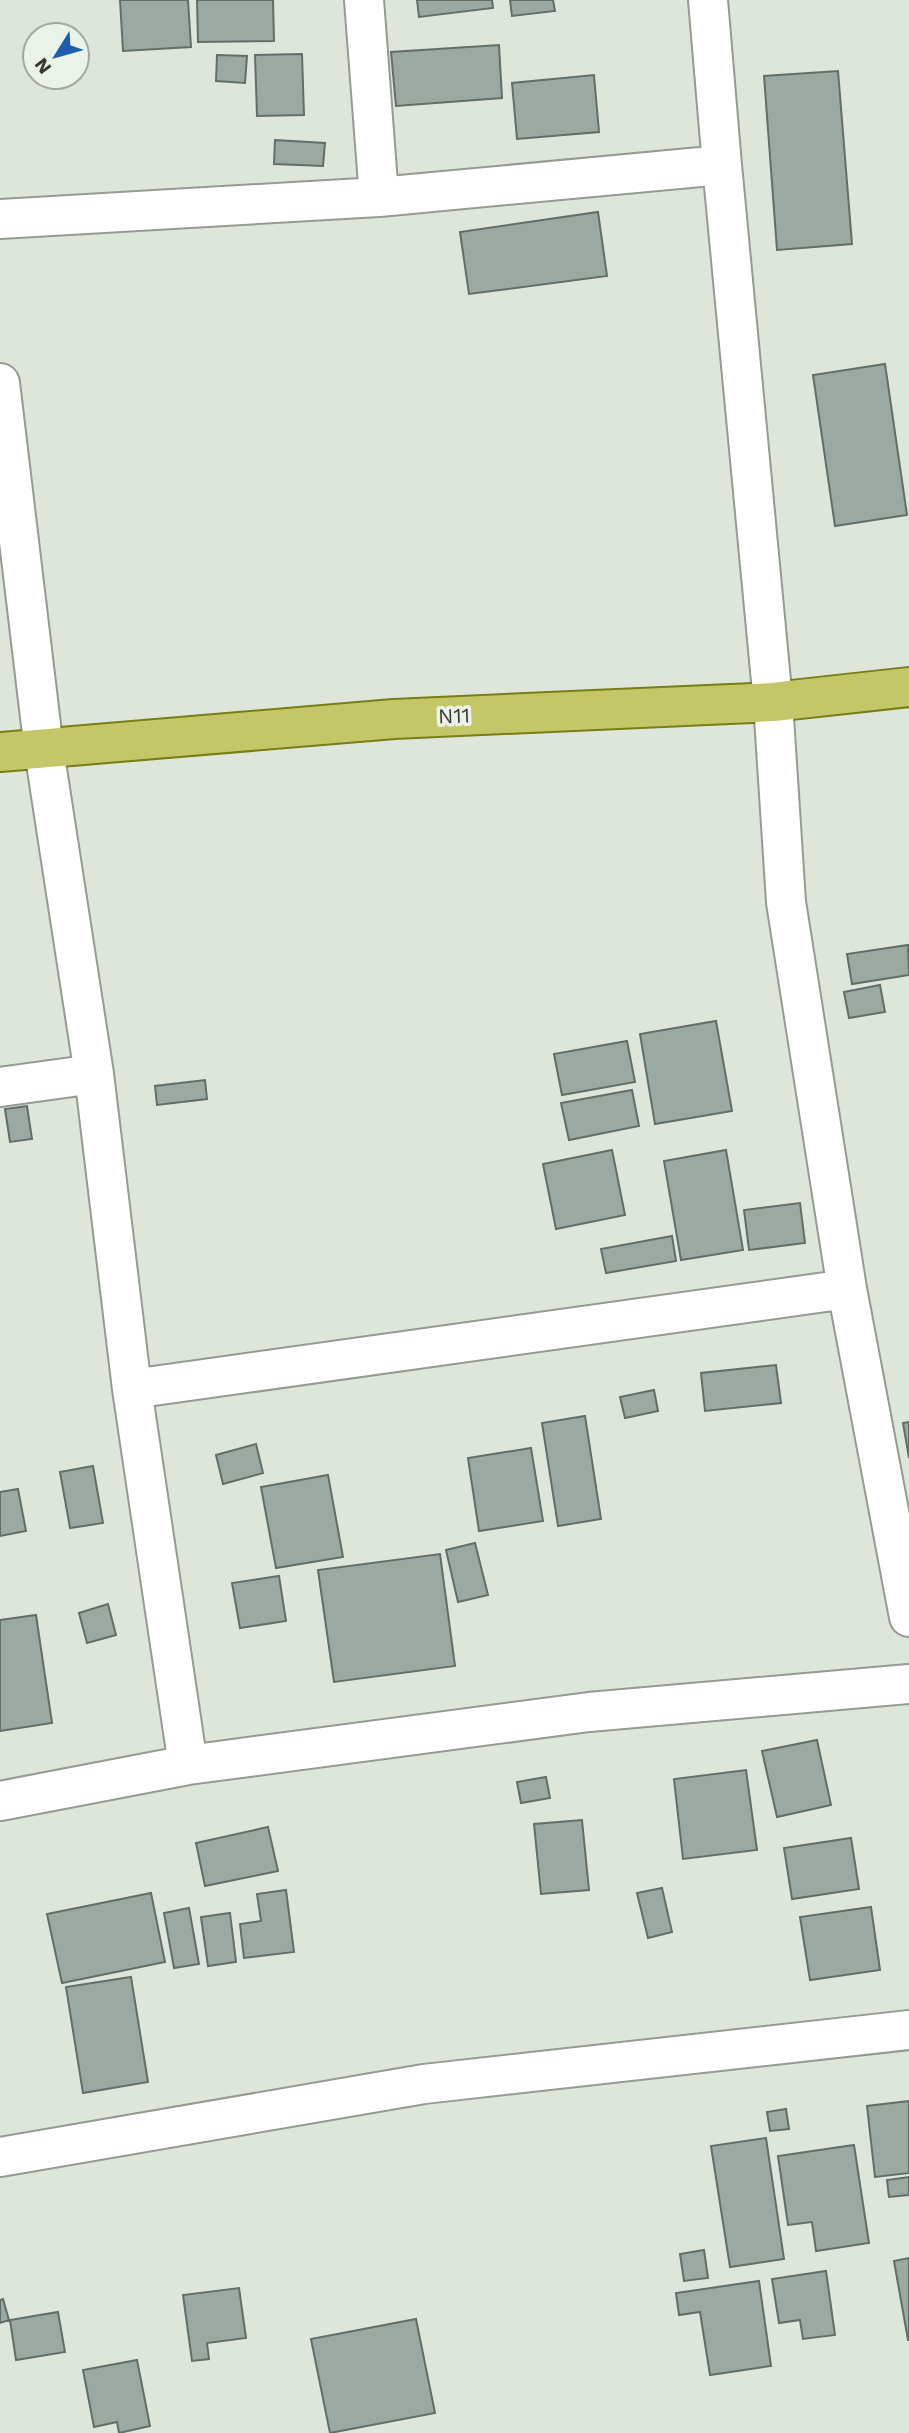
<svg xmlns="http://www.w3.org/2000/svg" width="909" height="2433" font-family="'Work Sans',sans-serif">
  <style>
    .building { fill: #9ca9a2; stroke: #626e67; stroke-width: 2 }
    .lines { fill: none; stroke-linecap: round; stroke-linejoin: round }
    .street-casing { stroke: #949b91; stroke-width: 42 }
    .primary-casing { stroke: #787e14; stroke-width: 42 }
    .street { stroke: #fff; stroke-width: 38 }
    .primary { stroke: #c3c768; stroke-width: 38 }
    .labels { text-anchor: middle; stroke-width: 7; stroke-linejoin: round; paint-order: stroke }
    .street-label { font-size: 21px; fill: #363a35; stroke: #ebf3e8 }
  </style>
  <rect width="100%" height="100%" fill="#dee6db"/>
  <path class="building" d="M120 0H188L191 47 123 51Z
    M197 0H273L274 41 198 42Z
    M417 0H492L493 8 419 17Z
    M510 0H553L555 11 512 16Z
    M499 45 502 98 396 106 391 52Z
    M302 54 304 115 257 116 255 55Z
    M217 55 247 56 245 83 216 81Z
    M838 71 852 244 777 250 764 76Z
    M594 75 599 132 517 139 512 83Z
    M275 140 325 143 323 166 274 164Z
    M598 212 607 276 469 294 460 232Z
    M885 364 907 515 835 526 813 375Z
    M908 945 909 975 852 984 847 954Z
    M880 985 885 1012 849 1018 844 992Z
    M716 1021 732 1111 655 1124 640 1034Z
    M627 1041 635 1082 562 1095 554 1054Z
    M205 1080 207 1099 157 1105 155 1086Z
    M632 1090 639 1126 569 1140 561 1103Z
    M27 1106 32 1139 10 1142 5 1109Z
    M612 1150 625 1215 556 1229 543 1164Z
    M726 1150 743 1250 681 1260 664 1161Z
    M800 1203 805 1243 749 1250 744 1210Z
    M672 1236 676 1261 606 1273 601 1249Z
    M776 1365 781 1403 705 1411 701 1373Z
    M654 1390 658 1411 625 1418 620 1397Z
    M585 1416 601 1519 558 1526 542 1423Z
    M909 1422V1458L903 1423Z
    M256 1444 263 1473 223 1484 216 1455Z
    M531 1448 543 1521 479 1531 468 1458Z
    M93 1466 103 1523 70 1528 60 1472Z
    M328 1475 343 1557 276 1568 261 1487Z
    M18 1489 26 1531 0 1536V1492Z
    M475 1543 488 1595 458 1602 446 1550Z
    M440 1554 455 1666 334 1682 318 1570Z
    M279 1576 286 1621 240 1628 232 1583Z
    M108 1604 116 1635 87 1643 79 1613Z
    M36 1615 52 1723 0 1731V1620Z
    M817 1740 831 1805 777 1817 762 1751Z
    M746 1770 757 1850 683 1859 674 1779Z
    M546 1777 550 1798 521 1803 517 1782Z
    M582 1820 589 1890 541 1894 534 1824Z
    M268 1827 278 1871 205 1886 196 1843Z
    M851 1838 859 1889 792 1899 784 1848Z
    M662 1888 672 1932 648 1938 637 1893Z
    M286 1890 294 1952 244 1958 240 1924 261 1921 257 1894Z
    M151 1893 165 1962 62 1983 47 1914Z
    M871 1907 880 1970 810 1980 800 1917Z
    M189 1908 199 1964 174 1968 164 1913Z
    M230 1913 236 1962 208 1966 201 1917Z
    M131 1977 148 2082 83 2093 66 1987Z
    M909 2101V2173L875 2177 867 2106Z
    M786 2109 789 2129 770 2131 767 2112Z
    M766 2138 784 2259 730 2267 711 2146Z
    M854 2145 869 2243 816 2251 812 2222 788 2225 778 2156Z
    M909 2177V2195L889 2197 887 2180Z
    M704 2250 708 2278 684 2281 680 2254Z
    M909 2258V2340H908L894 2261Z
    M826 2271 835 2335 803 2339 800 2320 779 2323 772 2279Z
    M759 2281 771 2366 710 2375 700 2312 679 2315 676 2293Z
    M239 2288 246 2338 207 2343 209 2359 192 2361 183 2295Z
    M3 2299 9 2320 0 2323V2300Z
    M58 2312 65 2352 16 2360 10 2320Z
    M416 2319 435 2413 330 2433 311 2339Z
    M137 2360 150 2426 119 2433 117 2422 94 2427 83 2370Z"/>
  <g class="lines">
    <g class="street-casing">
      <path id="street" d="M364 0 379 197
        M708 0 722 165 773 702 786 902 847 1289 909 1617
        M0 219 379 197 722 165
        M0 383 44 750 94 1074 132 1389 188 1765
        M0 1087 94 1074
        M132 1389 847 1289
        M0 1801 188 1765 589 1712 909 1684
        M0 2157 424 2084 909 2030"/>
    </g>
    <g class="primary-casing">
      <path id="primary" d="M0 752 394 719 773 702 909 687"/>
    </g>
    <use href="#street" class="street"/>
    <use href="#primary" class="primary"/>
  </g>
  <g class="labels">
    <g class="street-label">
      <text transform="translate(454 716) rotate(-2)" y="7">N11</text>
    </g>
  </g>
  <g transform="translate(56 56) rotate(233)"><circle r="33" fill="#ebf3e8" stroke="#a3a9a0" stroke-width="2"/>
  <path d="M0-5L12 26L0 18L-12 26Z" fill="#1f5eaf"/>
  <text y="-10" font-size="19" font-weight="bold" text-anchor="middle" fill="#363a35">N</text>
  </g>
</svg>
